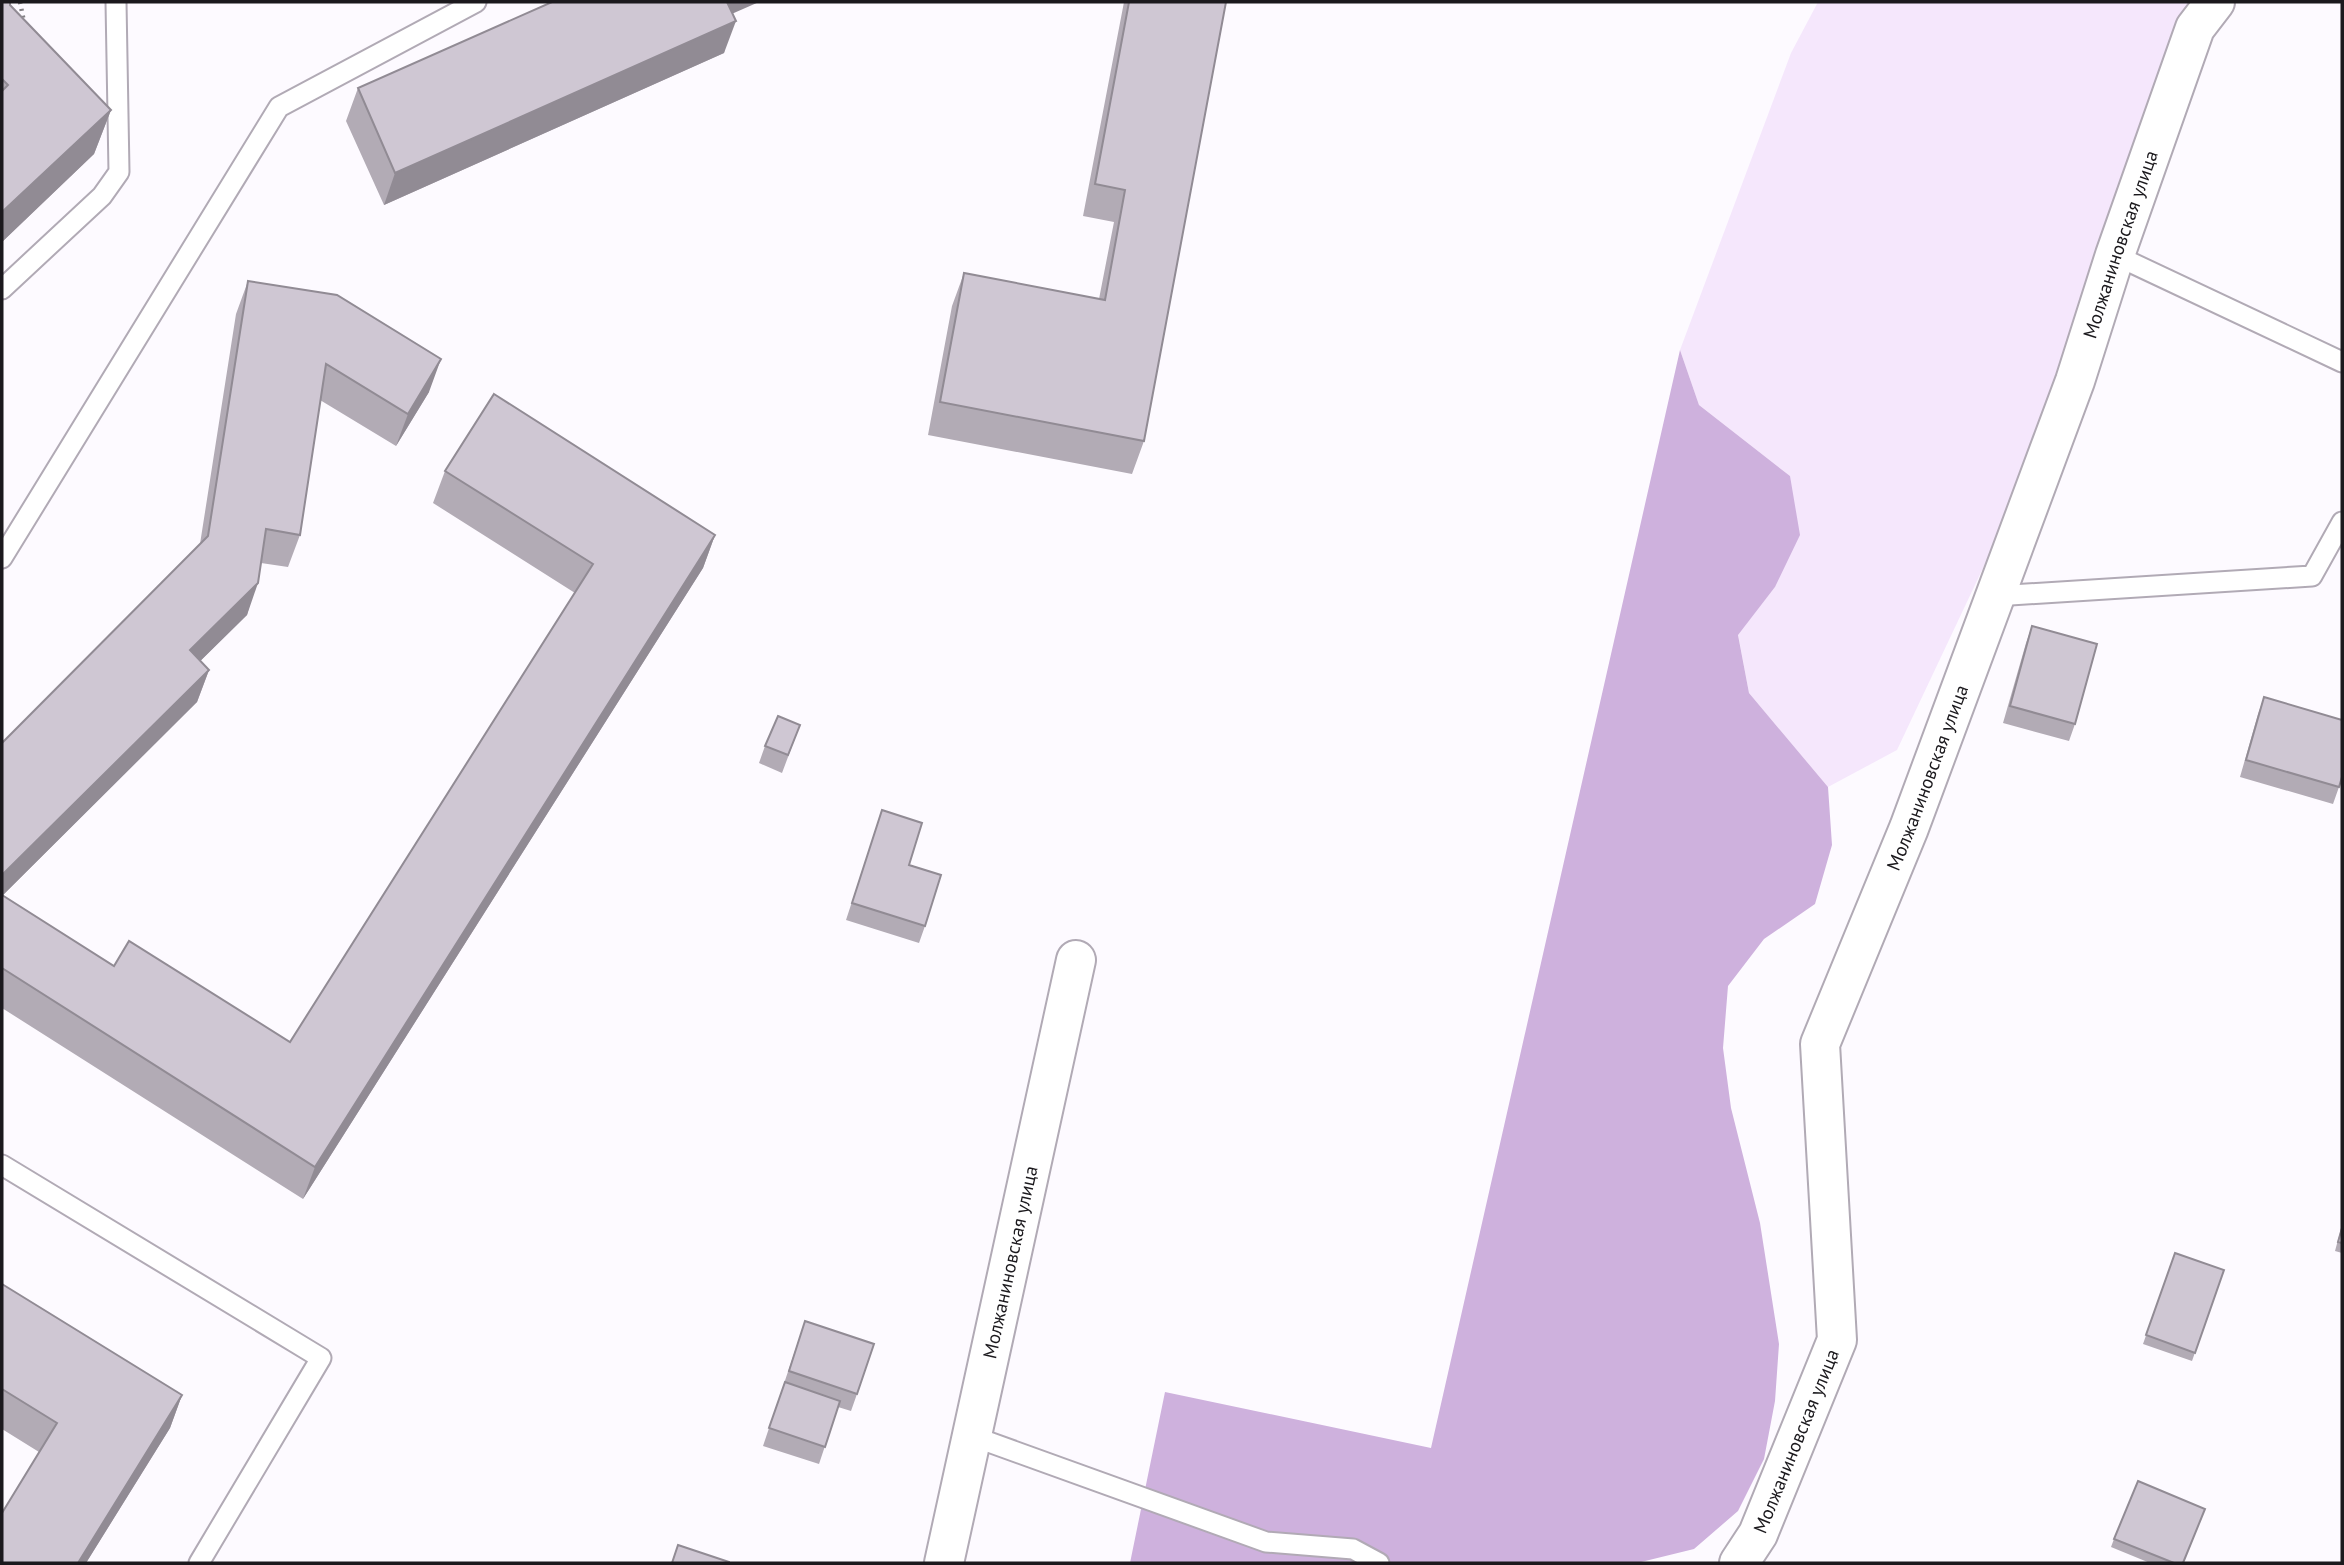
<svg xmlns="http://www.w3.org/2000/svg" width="2344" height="1565" font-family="'PT Sans',sans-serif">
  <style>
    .green { fill: #f5e7fc }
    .forest { fill: #ceb1dd }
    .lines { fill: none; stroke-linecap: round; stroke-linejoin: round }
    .lane-casing { stroke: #b1aab5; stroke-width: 23 }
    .street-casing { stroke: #b1aab5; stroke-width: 42 }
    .path { stroke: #838185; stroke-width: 4.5; stroke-dasharray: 2 5; stroke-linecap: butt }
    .lane { stroke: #fff; stroke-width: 19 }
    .street { stroke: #fff; stroke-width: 38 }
    .wall { fill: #b2abb5 }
    .shaded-wall { fill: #918b94 }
    .building { fill: #cfc7d3; stroke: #918b94; stroke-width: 2 }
    .labels { text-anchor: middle; stroke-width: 5; stroke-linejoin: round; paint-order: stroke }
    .street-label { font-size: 19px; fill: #1b191d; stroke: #fff }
  </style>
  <rect width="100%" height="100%" fill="#fdfaff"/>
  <path class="green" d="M1818 2H2193L2009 513 1897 750 1828 787 1749 693 1738 634 1775 587 1790 476 1699 405 1680 350 1791 53Z"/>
  <path class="forest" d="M1680 350 1699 405 1790 476 1800 535 1775 587 1738 635 1749 693 1828 787 1832 845 1815 904 1764 939 1728 986 1723 1048 1731 1108 1760 1223 1779 1344 1775 1401 1764 1459 1738 1511 1694 1549 1637 1563H1130L1165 1392 1431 1448Z"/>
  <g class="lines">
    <g class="lane-casing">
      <path id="lane" d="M2115 255 2342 362
        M2 289 102 196 119 172 116 2
        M2 558 279 107 476 2
        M1995 596 2312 576 2342 522
        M2 1165 321 1358 199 1563
        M972 1436 1266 1542 1353 1549 1379 1563"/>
    </g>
    <g class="street-casing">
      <g id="street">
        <path id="s1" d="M944 1563 1076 960"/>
        <path id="s2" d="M1739 1563 1758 1534 1837 1340 1820 1044 1909 828 2075 381 2115 255 2195 28 2215 2"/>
      </g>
    </g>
    <path class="path" d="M20 2 24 22"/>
    <use href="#lane" class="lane"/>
    <use href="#street" class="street"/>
  </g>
  <path class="wall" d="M2 2 10 5 111 110 94 154 2 242Z
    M1124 2H1226L1144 441 1132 474 928 435 952 306 964 273 1099 299 1114 222 1083 216Z
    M733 14 724 53 384 205 346 121 358 88Z
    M248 281 429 392 396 446 320 400 300 535 288 567 261 563 247 615 200 661 209 670 197 702 2 896 114 966 290 1042 575 593 433 503 445 471 715 535 703 568 303 1199 2 1008V743L200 544 236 314Z
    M2032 626 2075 724 2069 741 2003 723 2026 643Z
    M2264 697 2339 787 2333 804 2240 777 2258 714Z
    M800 725 782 773 759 763 765 746Z
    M882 810 925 926 919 943 846 920Z
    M2342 1225V1253L2335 1251Z
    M2175 1253 2224 1270 2192 1361 2143 1344Z
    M2 1284 182 1395 170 1428 86 1563H2L39 1452 2 1429Z
    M805 1321 857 1394 851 1411 838 1407 819 1464 763 1446Z
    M2114 1539 2183 1563H2150L2111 1547Z"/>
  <path class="shaded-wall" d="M719 2H759L711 23Z
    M736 21 724 53 384 205 395 173Z
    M111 110 94 154 2 242V212Z
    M441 359 429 392 396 446 408 414Z
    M715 535 703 568 303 1199 315 1167Z
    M258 583 247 615 178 683 190 650Z
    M209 670 197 702 2 896V875Z
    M182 1395 170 1428 86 1563H78Z"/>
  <path class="building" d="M2 2H10V5L111 110 2 212V91L8 85 2 79Z
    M552 2H727L736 21 395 173 358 88Z
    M1129 2H1226L1144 441 940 402 964 273 1105 300 1125 190 1095 184Z
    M248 281 337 295 441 359 408 414 326 364 300 535 266 529 258 583 190 650 209 670 2 875V743L208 536Z
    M494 394 715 535 315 1167 2 968V895L114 966 129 941 290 1042 593 564 445 471Z
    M2032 626 2097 644 2075 724 2010 706Z
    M2264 697 2342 720V777L2339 787 2246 760Z
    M778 716 800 725 788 755 765 746Z
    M882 810 922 823 909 865 941 875 925 926 852 903Z
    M2342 1228V1243L2338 1242Z
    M2175 1253 2224 1270 2195 1353 2146 1335Z
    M2 1284 182 1395 78 1563H2V1513L57 1423 2 1389Z
    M805 1321 874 1344 857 1394 789 1371Z
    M785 1382 840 1401 825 1447 769 1428Z
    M2138 1481 2205 1509 2183 1563H2174L2114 1539Z
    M678 1545 729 1562V1563H672Z"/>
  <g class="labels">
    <g class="street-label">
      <text dy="7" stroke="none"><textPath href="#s2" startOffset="1395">Молжаниновская улица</textPath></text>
      <text dy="7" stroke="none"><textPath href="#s2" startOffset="828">Молжаниновская улица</textPath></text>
      <text dy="7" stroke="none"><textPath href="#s1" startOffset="308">Молжаниновская улица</textPath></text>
      <text dy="7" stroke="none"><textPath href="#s2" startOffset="135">Молжаниновская улица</textPath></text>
    </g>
  </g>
  <rect width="2344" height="1565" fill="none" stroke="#1b191d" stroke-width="7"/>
</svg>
